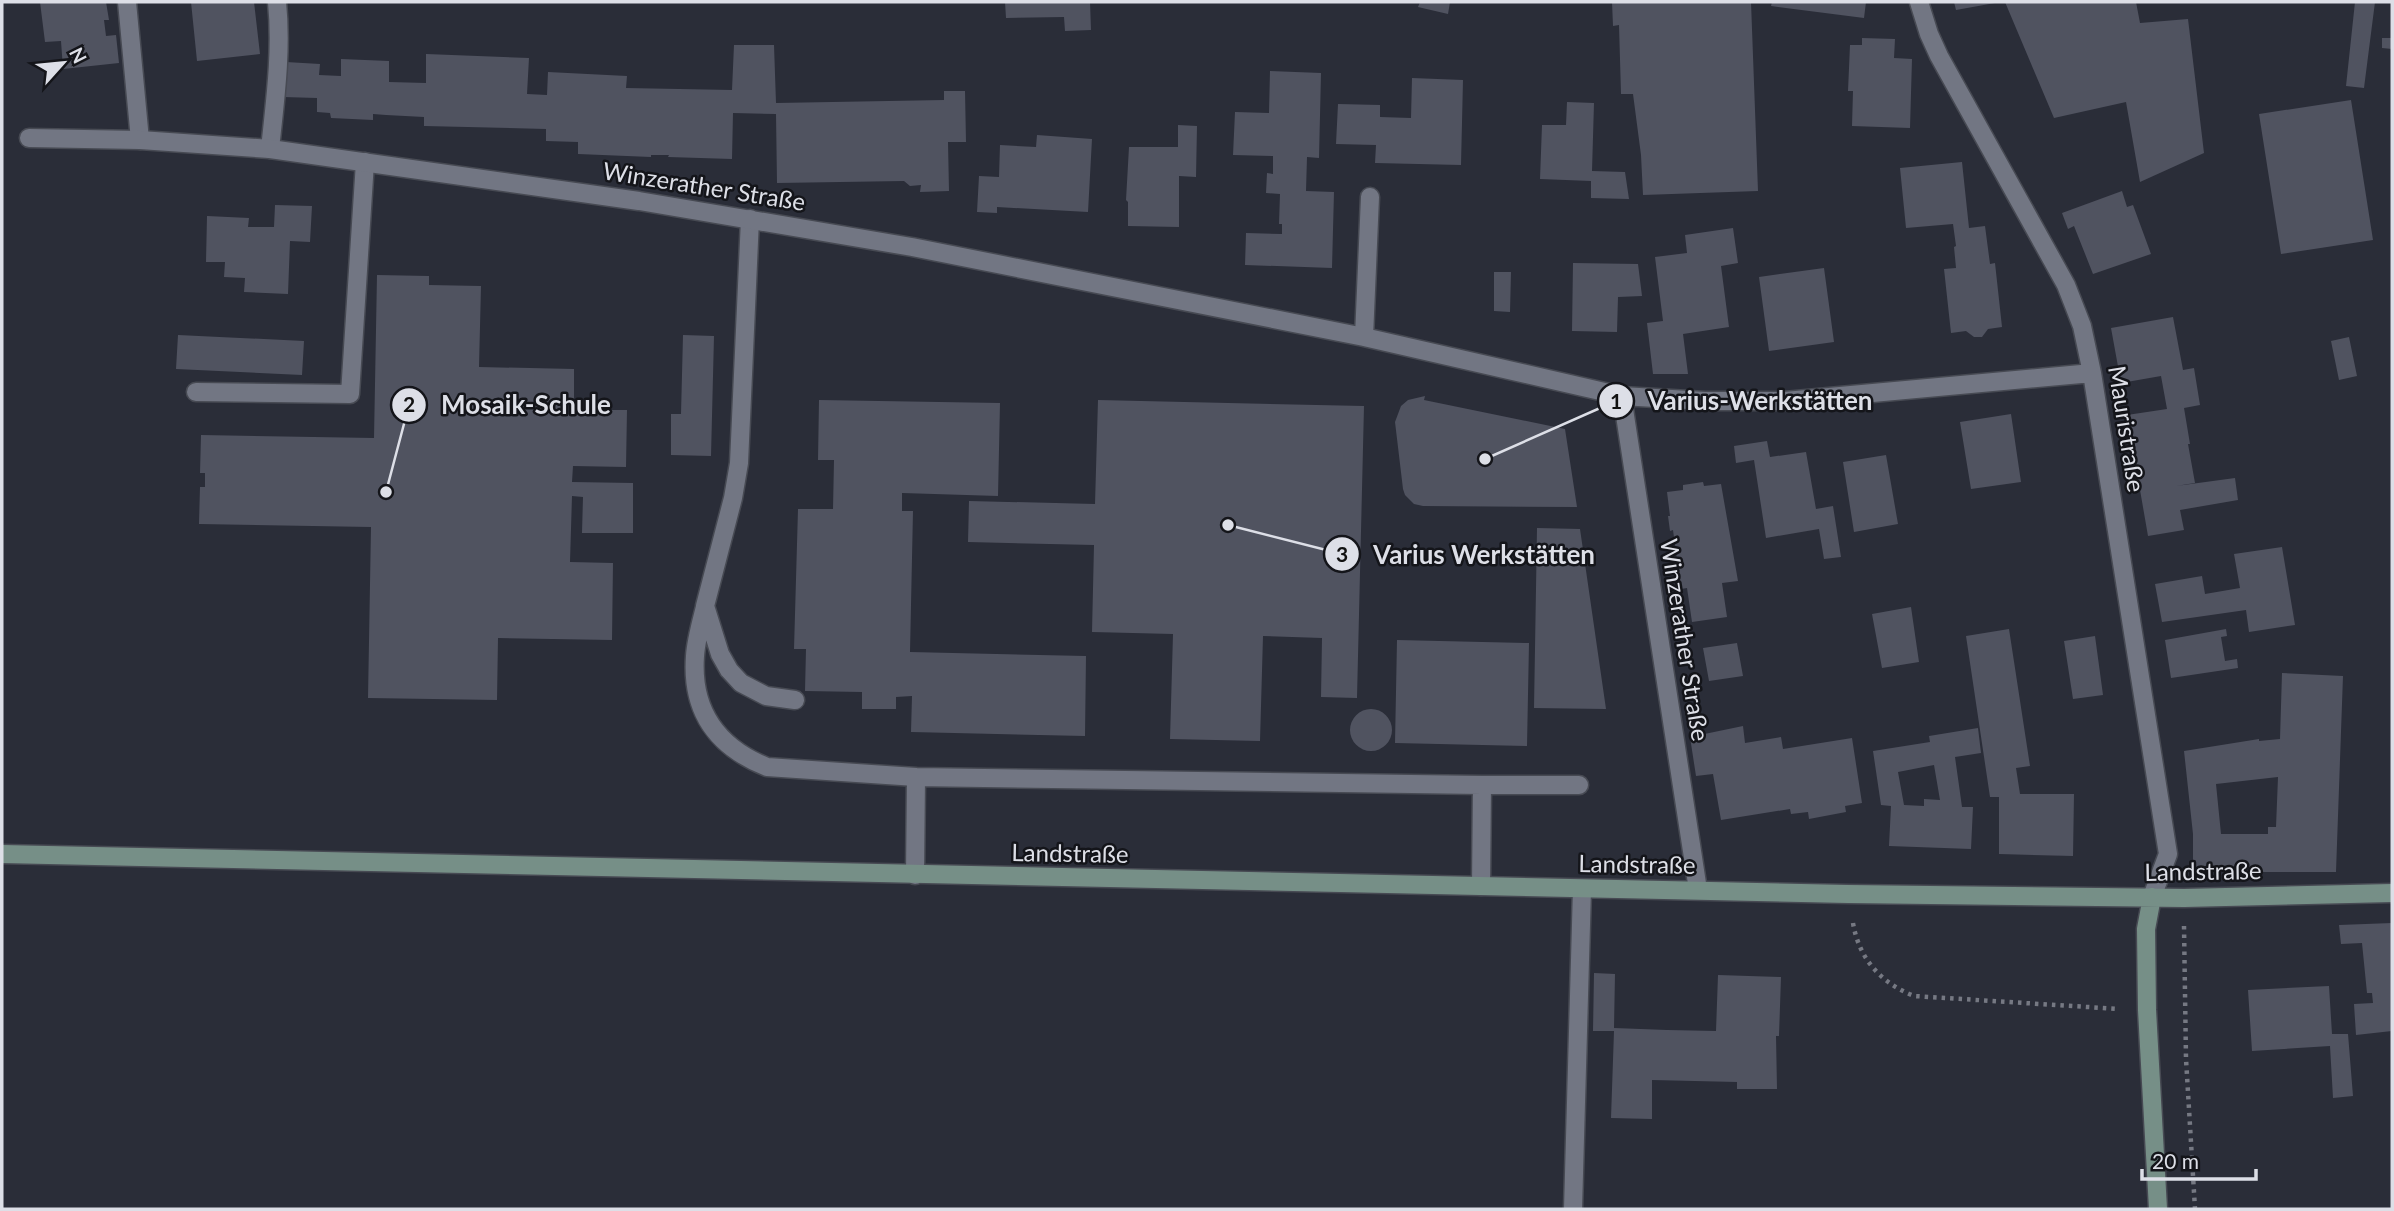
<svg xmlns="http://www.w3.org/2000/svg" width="2394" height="1211" font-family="Lato,sans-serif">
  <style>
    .building { fill: #505360; fill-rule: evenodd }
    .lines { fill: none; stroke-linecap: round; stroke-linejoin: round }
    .lane-casing { stroke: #474a53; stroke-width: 21 }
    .street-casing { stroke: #474a53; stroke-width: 21 }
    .secondary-casing { stroke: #474a53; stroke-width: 21 }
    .path { stroke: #767983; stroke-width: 4.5; stroke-dasharray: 3.5 5; stroke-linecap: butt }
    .lane { stroke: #727683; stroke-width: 18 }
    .street { stroke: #727683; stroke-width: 18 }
    .secondary { stroke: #768f87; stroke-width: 18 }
    .labels { text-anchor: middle; stroke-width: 5; stroke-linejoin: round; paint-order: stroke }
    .street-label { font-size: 24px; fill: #dddfe7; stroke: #14151a }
    .leader { fill: none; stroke: #dddfe7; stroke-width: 2.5 }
    .callout-dot { fill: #dddfe7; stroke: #14151a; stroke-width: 2.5 }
    .mark-label { font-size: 21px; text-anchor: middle; font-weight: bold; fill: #111 }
    .callout-label { font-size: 26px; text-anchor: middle; font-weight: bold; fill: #dddfe7; stroke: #14151a; stroke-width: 5; stroke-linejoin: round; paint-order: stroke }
  </style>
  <rect width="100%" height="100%" fill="#2a2d38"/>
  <path class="building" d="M40 2H106L109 20H104L106 36 116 35 119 63 63 69 61 41 45 42Z
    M191 2H254L260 54 197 61Z
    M1005 2H1090L1091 30 1065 31 1064 17 1006 18Z
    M1420 2H1450L1448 14 1418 7Z
    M1612 2H1751L1758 191 1643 195 1641 155 1633 94H1621L1619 25 1613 26Z
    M1772 2H1866L1864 18 1771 6Z
    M1954 2H1995V3L1956 10Z
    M2005 2H2136L2140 23 2188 19 2204 153 2140 182 2126 102 2054 118Z
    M2355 2H2375L2364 88 2346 86Z
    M1862 38 1895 39 1894 58 1912 59 1910 128 1852 126 1853 91H1848L1850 45H1862Z
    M2382 38H2392V49L2382 48Z
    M734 45H774L776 103 944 100V91H965L966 142H948L949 191 920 192 921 185 910 186 904 181 777 183 776 114 733 113 732 159 668 157 669 155H651V157L578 154V142L546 141V129L424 126V117L386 115 373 114V120L331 118 330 113 317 112V98L283 97 286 62 320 64 319 75 341 76V59L389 61V82L426 83V54L529 58 527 94 547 95 548 72 627 76 626 88 732 90Z
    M1270 71 1321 73 1319 158 1307 157 1306 191 1334 192 1332 268 1245 265 1246 233 1282 234V224H1279L1280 194 1266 193 1267 173 1273 174V156L1233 155 1235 112 1269 113Z
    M1412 78 1463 80 1461 165 1375 163 1376 145 1336 144 1338 104 1380 105V117L1411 118Z
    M2351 100 2373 240 2281 254 2259 114Z
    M1567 102 1594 103 1592 171 1625 172 1629 199 1591 198V181L1540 179 1542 125H1566Z
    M1178 125 1197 126 1196 177 1179 176V227L1128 226V202L1126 200 1129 147H1178Z
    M1037 135 1092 139 1088 212 997 207V213L977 212 979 176 999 177 1000 145 1036 147Z
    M1962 162 1969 228 1985 226 1990 264 1995 263 2002 327 1988 329 1982 337H1974L1966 331 1951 333 1944 269 1956 268 1954 247 1956 246 1953 224 1906 228 1900 168Z
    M2122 191 2127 207 2133 205 2151 254 2093 274 2074 226 2068 229 2062 213Z
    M275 205 312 206 310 242 290 241 288 294 244 292 245 278 224 277 225 262H206L207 216 249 218 248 227H274Z
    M1733 228 1738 263 1721 266 1729 327 1683 334 1688 374H1653L1647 323 1663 321 1655 257 1687 253 1685 235Z
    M1573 263 1638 264 1642 296 1618 297 1617 332 1572 331Z
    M1824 268 1834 342 1769 351 1759 277Z
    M1494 272H1511L1510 312 1494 311Z
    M377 275 429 276V285L481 286 479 367 574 369V410H627L626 467 573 466 572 482 633 483V533H582L583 497 572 496 570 562 613 563 612 640 498 638 497 700 368 698 371 527 199 524 200 487H205V473H200L201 435 374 438Z
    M2173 317 2183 370 2194 368 2200 405 2184 408 2190 444H2188L2195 483 2176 486 2235 478 2238 500 2180 510 2184 530 2148 536 2127 415 2167 409 2161 376 2121 383 2111 328Z
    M178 335 304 341 302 375 176 369Z
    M683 335 714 336 711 456 671 455V414H681Z
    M2349 337 2357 376 2339 380 2331 341Z
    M1425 396 1424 400 1565 429 1577 507 1423 506 1414 504 1405 495 1403 489 1395 422 1401 406 1408 400Z
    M819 400 1000 403 998 496 902 493V511H913L910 652 1086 656 1085 736 911 732 912 696 896 697V709H862V692L805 691 806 649H794L798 509H833L834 460H818Z
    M1098 400 1364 406 1357 698 1321 697 1322 638 1263 636 1260 741 1170 739 1173 634 1092 632 1094 545 968 542 969 501 1095 504Z
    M2011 414 2021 482 1971 489 1960 422Z
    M1767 441 1770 457 1806 452 1816 509 1833 506 1841 557 1824 559 1819 529 1766 538 1754 460 1736 463 1734 446Z
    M1886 455 1898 524 1854 532 1843 462Z
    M1703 482 1704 486 1721 484 1738 581 1722 583 1727 617 1692 622 1687 588 1681 589 1673 530 1670 531 1668 516H1670L1667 492 1683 490V485Z
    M1537 528 1580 529 1606 709 1534 708Z
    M2282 547 2295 625 2249 632 2246 610 2162 622 2155 584 2202 576 2205 594 2240 588 2234 554Z
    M1911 607 1919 662 1882 668 1872 614Z
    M2009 629 2030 766 2016 768 2020 794H2074L2073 856 1999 854V797H1990L1966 636Z
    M2226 629 2227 636 2221 637 2225 661 2237 659 2238 668 2171 678 2165 640Z
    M2095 636 2103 695 2073 699 2064 641Z
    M1397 640 1529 643 1527 746 1395 743Z
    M1737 643 1743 676 1709 681 1703 648Z
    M2282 673 2343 676 2336 872H2193V834L2184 751 2259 739V741L2280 739ZM2278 777 2276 827H2268V834H2221L2216 784Z
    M1350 730a21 21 0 1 1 42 0a21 21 0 1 1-42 0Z
    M1743 726 1745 743 1781 737 1783 749 1852 738 1862 803 1845 806 1846 812 1809 819 1808 812 1791 814 1790 809 1721 820 1713 774 1696 776 1690 737Z
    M1978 728 1981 753 1955 757 1962 807H1973L1971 849 1889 846 1891 806 1881 805 1873 751 1930 742 1929 736ZM1934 765 1940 800 1924 799V806L1904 805 1898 772Z
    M2392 923V1031L2356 1035 2354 1004 2373 1003 2372 993H2367L2362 943 2341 944 2339 925Z
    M1594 973 1615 974 1614 1028 1667 1030 1716 1031 1718 975 1781 977 1779 1036H1776L1777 1089H1737V1082L1652 1080V1119L1611 1118 1614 1031H1593Z
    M2329 986 2332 1034H2348L2353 1096 2333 1098 2330 1046 2252 1051 2248 990Z"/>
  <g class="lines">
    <g class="lane-casing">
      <path id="lane" d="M127 2 140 140
        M270 149C275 101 282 51 277 2
        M750 219 739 463 733 498 705 606 720 654 729 670 741 683 766 696 795 700
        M196 392 350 394 365 162
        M705 607C701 623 696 640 695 656 691 711 717 747 767 767L916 777
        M1482 785H1579
        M915 875 916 777 1482 785 1481 886
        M1573 1209 1582 889"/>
    </g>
    <g class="street-casing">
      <path id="street" d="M1919 2 1929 34 1939 56 2066 285 2082 326 2092 373 2168 854 2152 897
        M29 138 140 140 270 149 639 201 912 247 1364 337 1622 396 1705 401H1785L2092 373
        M1364 337 1370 197
        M1622 396 1698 890"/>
    </g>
    <g class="secondary-casing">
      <path id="secondary" d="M2 854 1848 894 2184 898 2392 893
        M2152 897 2146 929 2147 1010 2158 1209"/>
    </g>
    <path class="path" d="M1853 923C1859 959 1881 983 1914 996L2119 1009
      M2184 926 2186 1059 2195 1209"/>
    <use href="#lane" class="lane"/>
    <use href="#street" class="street"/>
    <use href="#secondary" class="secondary"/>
  </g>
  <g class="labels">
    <g class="street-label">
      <text transform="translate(704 187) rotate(9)" y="8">Winzerather Straße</text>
      <text transform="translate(2126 429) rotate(81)" y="8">Mauristraße</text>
      <text transform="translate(1684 640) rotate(81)" y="8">Winzerather Straße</text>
      <text transform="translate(1070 854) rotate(1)" y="8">Landstraße</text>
      <text transform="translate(1637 865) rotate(1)" y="8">Landstraße</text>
      <text transform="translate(2203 872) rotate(-1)" y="8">Landstraße</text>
    </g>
  </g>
  <path class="leader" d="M1485 459L1616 401M386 492L409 405M1228 525L1342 554"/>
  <g class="callout-dot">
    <circle cx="1485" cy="459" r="7"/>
    <circle cx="386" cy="492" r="7"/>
    <circle cx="1228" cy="525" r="7"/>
    <circle cx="1616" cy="401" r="18"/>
    <circle cx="409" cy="405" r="18"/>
    <circle cx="1342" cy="554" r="18"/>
  </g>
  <g class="mark-label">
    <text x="1616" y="409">1</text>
    <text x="409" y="412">2</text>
    <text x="1342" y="562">3</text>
  </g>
  <g class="callout-label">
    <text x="1760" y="410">Varius-Werkstätten</text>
    <text x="526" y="414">Mosaik-Schule</text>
    <text x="1484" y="564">Varius Werkstätten</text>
  </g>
  <rect width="2394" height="1211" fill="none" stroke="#dddfe7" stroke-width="7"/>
  <g transform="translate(63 63) rotate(63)" stroke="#14151a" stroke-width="5" paint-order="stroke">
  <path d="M0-5L12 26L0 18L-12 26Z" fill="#dddfe7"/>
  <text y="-10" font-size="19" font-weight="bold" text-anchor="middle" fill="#dddfe7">N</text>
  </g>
  <path d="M2142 1169v10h114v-10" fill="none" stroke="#dddfe7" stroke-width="3.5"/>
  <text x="2152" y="1169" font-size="21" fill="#dddfe7" stroke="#14151a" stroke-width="5" paint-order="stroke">20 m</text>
</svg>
